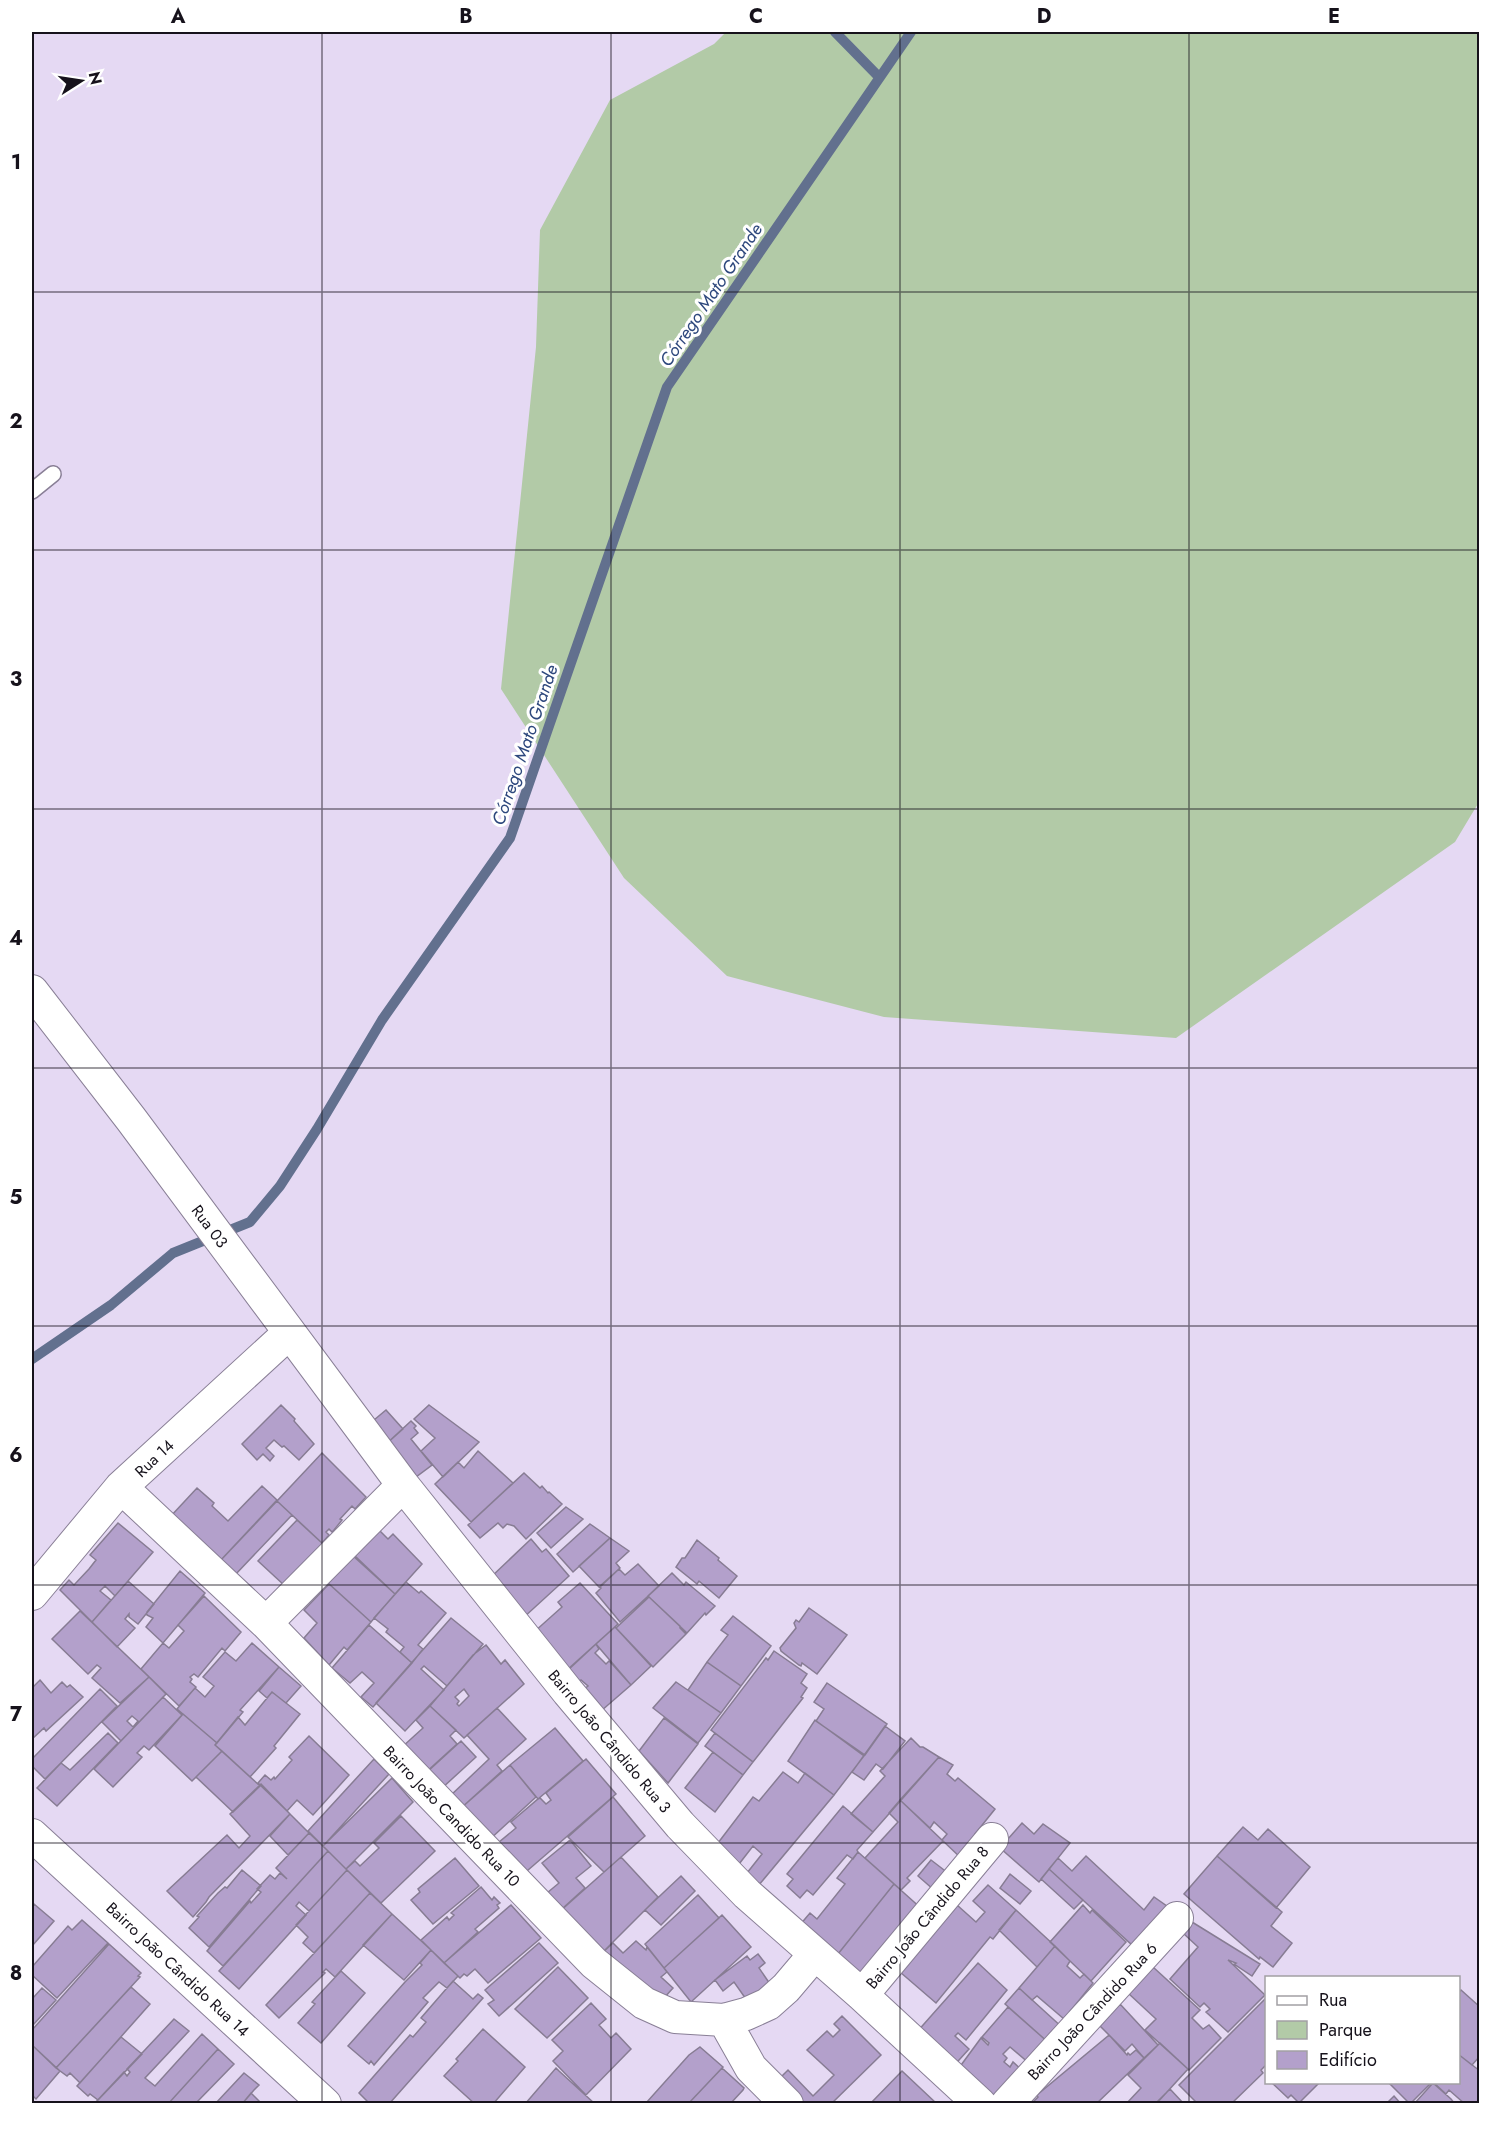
<svg xmlns="http://www.w3.org/2000/svg" width="1511" height="2135" font-family="Jost,sans-serif">
  <style>
    .green { fill: #b2caa7 }
    .lines { fill: none; stroke-linecap: round; stroke-linejoin: round }
    .stream { stroke: #62708e; stroke-width: 10 }
    .building { fill: #b3a0cb; stroke: #877c93; stroke-width: 1.5; fill-rule: evenodd }
    .service-casing { stroke: #897f96; stroke-width: 18 }
    .minor-casing { stroke: #897f96; stroke-width: 34 }
    .service { stroke: #fff; stroke-width: 15 }
    .minor { stroke: #fff; stroke-width: 32 }
    .grid { fill: none; stroke: #16121b; stroke-width: 1.5; stroke-opacity: 0.55 }
    .labels { text-anchor: middle; stroke-width: 6; stroke-linejoin: round; paint-order: stroke }
    .street-label { font-size: 16px; fill: #16121b; stroke: #fff }
    .water-label { font-size: 18px; font-style: italic; fill: #2e487d; stroke: #fff }
    .neatline { fill: none; stroke: #16121b; stroke-width: 2 }
    .grid-label { font-size: 20px; text-anchor: middle; font-weight: bold; fill: #16121b }
  </style>
  <rect width="100%" height="100%" fill="#e5d9f3"/>
  <path class="green" d="M726 32H1479V802L1455 842 1176 1038 884 1017 727 976 624 878 501 689 536 347 540 230 610 100 714 44Z"/>
  <g class="lines">
    <path class="stream" d="M835 32 879 77
      M32 1359 111 1305 173 1253 250 1222 280 1186 317 1129 382 1020 510 838 667 387 911 32"/>
  </g>
  <path class="building" d="M281 1405 295 1419 294 1421 314 1444 299 1460 284 1446 282 1447 274 1440 266 1448 274 1456 270 1461 263 1454 257 1460 242 1444Z
    M429 1405 479 1442 443 1477 421 1451 435 1438 414 1419Z
    M386 1410 403 1429 385 1445 368 1425Z
    M411 1421 416 1426 414 1428 418 1433 411 1439 432 1465 412 1480 385 1445Z
    M478 1451 513 1483 471 1522 435 1484 458 1462 464 1468Z
    M322 1453 366 1497 355 1509 352 1506 340 1519 342 1520 334 1530 332 1532 329 1529 326 1532 329 1535 322 1543 277 1501Z
    M524 1473 540 1488 542 1486 548 1493 549 1492 562 1504 526 1539 514 1526 507 1524 503 1528 498 1523 480 1538 468 1525Z
    M262 1486 277 1500 220 1561 171 1516 197 1488 214 1503 212 1506 228 1521Z
    M277 1501 292 1515 235 1575 220 1561Z
    M566 1507 583 1519 551 1548 537 1533Z
    M297 1520 323 1544 285 1586 258 1561Z
    M118 1523 153 1552 115 1596 105 1586 100 1591 111 1600 92 1622 60 1590 69 1580 74 1585 89 1569 96 1560 90 1555Z
    M590 1524 610 1538 573 1572 557 1554Z
    M379 1530 388 1539 393 1534 422 1564 395 1594 355 1556Z
    M610 1538 629 1551 616 1563 620 1568 599 1587 579 1566Z
    M531 1539 542 1552 546 1549 569 1576 522 1619 491 1577Z
    M697 1540 719 1558 718 1560 737 1576 719 1598 699 1581 697 1584 676 1567 682 1558H685Z
    M352 1555 395 1594 371 1622 327 1582Z
    M638 1564 659 1586 620 1622 596 1593 601 1588 600 1587 619 1569 625 1575Z
    M180 1571 205 1593 163 1643 146 1627 153 1618 147 1615V1612Z
    M672 1573 684 1585 686 1582 715 1606 706 1615 705 1613 687 1633 648 1596Z
    M128 1581 154 1604 138 1624 129 1617V1614L125 1619 135 1628 117 1647 92 1622Z
    M406 1582 419 1593 421 1591 446 1613 418 1645 423 1649 412 1663 400 1652 404 1647 386 1632 388 1629 374 1618Z
    M580 1583 618 1624 567 1670 534 1632 562 1607 558 1602Z
    M329 1584 371 1622 347 1650 344 1647 329 1665 304 1638 317 1623 304 1610Z
    M204 1596 241 1632 225 1651 222 1648 198 1677 194 1674 190 1677 192 1679 190 1682 196 1687 179 1706 141 1669 163 1643 169 1648 184 1631 178 1625Z
    M649 1597 680 1626V1628L686 1634 653 1667 616 1628Z
    M809 1608 847 1635 817 1674 802 1663 801 1666 799 1665 781 1651 780 1648 796 1628 794 1623 796 1620 799 1622Z
    M80 1611 149 1677 120 1703 92 1678 101 1668 97 1665 88 1674 52 1639Z
    M733 1616 771 1646 741 1686 707 1662 728 1635 721 1630Z
    M451 1618 483 1644 447 1686 424 1666 421 1669 444 1690 405 1731 376 1703Z
    M369 1625 412 1663 373 1707 361 1697 374 1683 362 1672 350 1683 332 1668Z
    M615 1627 651 1666 631 1685 596 1644Z
    M252 1643 279 1667 240 1710 243 1712 217 1743 177 1709 195 1688 205 1697 214 1686 203 1677 225 1652 236 1661Z
    M596 1644 599 1649 595 1653 606 1664 609 1661 613 1665 631 1685 601 1711 583 1690 588 1686 581 1680 577 1683 567 1671Z
    M486 1645 501 1664 505 1660 524 1684 464 1738 430 1706 473 1655ZM464 1689 469 1696 459 1706 457 1704 459 1701 455 1697Z
    M774 1651 807 1674 801 1683 807 1688 801 1697 803 1698 753 1762 711 1730 766 1658 768 1660Z
    M707 1662 741 1686 721 1713 688 1690Z
    M279 1667 301 1686 286 1703 272 1692 267 1698 259 1691Z
    M149 1677 166 1694 121 1741 102 1722ZM132 1716 138 1721 133 1727 127 1721Z
    M40 1680 51 1693 62 1682 67 1687 70 1685 83 1697 46 1731 44 1728 32 1739V1688Z
    M676 1682 721 1713 698 1743 653 1708Z
    M827 1683 887 1724 865 1755 816 1721 824 1709 814 1702Z
    M100 1689 117 1706 45 1779 32 1766V1759Z
    M272 1692 300 1714 274 1746 276 1748 250 1777 215 1745 238 1717 245 1725Z
    M163 1697 182 1715 149 1750 144 1746 137 1753 142 1757 113 1787 94 1769Z
    M430 1706 456 1730 450 1736 457 1744 424 1774 401 1748 423 1728 416 1720Z
    M497 1708 526 1739 497 1765 502 1771 460 1809 449 1797 489 1759 467 1735Z
    M183 1714 217 1743 215 1745 222 1751 192 1781 155 1746Z
    M664 1718 698 1744 668 1783 639 1751Z
    M815 1720 864 1756 834 1795 788 1761Z
    M885 1726 905 1741 883 1769 876 1764 864 1780 852 1772Z
    M555 1728 583 1761 538 1799 510 1765Z
    M108 1733 118 1743 57 1806 37 1788 61 1763 70 1770Z
    M715 1733 753 1762 743 1775 705 1746Z
    M309 1736 349 1775 313 1815 297 1800 287 1811 258 1783 265 1775 271 1780 274 1777 275 1779 292 1760 289 1757Z
    M911 1738 920 1747H923L939 1757 873 1832 851 1814 885 1776 880 1771Z
    M461 1741 476 1757 441 1789 426 1773Z
    M222 1751 260 1786 233 1812 196 1777Z
    M713 1752 743 1775 715 1812 685 1788Z
    M939 1757 953 1765 947 1774 955 1781 958 1778 995 1809 975 1834 981 1839 963 1860 942 1840 947 1834 934 1822 930 1828 900 1800Z
    M374 1759 389 1774 323 1846 308 1831Z
    M586 1759 616 1794 520 1877 493 1847 516 1828 511 1822 538 1799 540 1798 546 1804 551 1800 546 1793Z
    M510 1765 536 1797 488 1841 460 1809Z
    M783 1772 798 1783 805 1773 834 1795 758 1886 747 1873 762 1854 753 1846 739 1864 718 1843 753 1797 759 1801Z
    M392 1778 413 1802 346 1869 323 1846Z
    M261 1784 290 1814 209 1897 206 1902 193 1917 167 1891 227 1835 239 1848 250 1836 230 1814Z
    M613 1797 645 1836 604 1872 568 1837Z
    M900 1800 943 1841 907 1878 910 1881 901 1890 865 1858 898 1822 889 1813Z
    M843 1806 873 1832 857 1850 858 1852 853 1859 847 1855 813 1895 807 1890 800 1898 787 1886 793 1879 787 1874Z
    M290 1814 309 1833 288 1855 270 1836Z
    M401 1816 435 1851 381 1903 346 1869 355 1861 360 1866 379 1848 374 1843Z
    M1022 1823 1034 1834 1043 1824 1070 1843 1039 1882 1000 1848Z
    M1243 1827 1258 1840 1268 1829 1310 1867 1276 1908 1217 1856Z
    M309 1833 328 1851 223 1966 207 1951 250 1901 251 1903 261 1892 257 1889 270 1875 275 1879 280 1873 287 1879 276 1868Z
    M570 1840 591 1866 576 1878 585 1888 563 1908 547 1893 559 1883 542 1863Z
    M328 1851 347 1870 309 1911 299 1902 296 1906 306 1915 239 1989 219 1971Z
    M858 1852 894 1884 834 1959 799 1926 810 1913 817 1919 845 1884 837 1878Z
    M1086 1856 1144 1910 1154 1897 1174 1911 1132 1945 1049 1869 1058 1858 1072 1871Z
    M1217 1856 1282 1912 1271 1926 1292 1943 1273 1967 1260 1957 1259 1959 1184 1894Z
    M621 1857 658 1897 600 1955 558 1913Z
    M455 1858 479 1886 433 1924 411 1900 420 1892 418 1889Z
    M931 1860 948 1873 934 1890 918 1876Z
    M1049 1869 1083 1900 1074 1909 1041 1879Z
    M242 1870 261 1886 209 1947 189 1928 199 1917 197 1916 218 1893 225 1887 227 1888Z
    M347 1870 370 1893 314 1953 303 1943 308 1937 296 1925Z
    M1010 1874 1031 1891 1020 1904 1000 1888Z
    M681 1876 695 1891 661 1925 645 1910Z
    M894 1884 923 1910 859 1982 834 1959Z
    M988 1885 1016 1910 993 1939 990 1937 936 2003 900 1972 957 1905 976 1922 985 1912 973 1901Z
    M481 1887 492 1900 494 1897 500 1903 497 1905 499 1908 475 1929 478 1932 444 1963 421 1940 447 1917 449 1920 454 1915 451 1913Z
    M370 1893 392 1914 335 1977 326 1969 323 1972 325 1973 323 1975 279 2018 266 2005Z
    M698 1895 719 1918 664 1968 645 1944Z
    M34 1904 54 1921 32 1946V1907Z
    M511 1905 541 1938 488 1983 475 1969 467 1976 464 1974 460 1978 458 1976 444 1963Z
    M1083 1905 1090 1913 1092 1910 1126 1942 1091 1981 1050 1942Z
    M1016 1910 1055 1946 1037 1967 999 1930Z
    M392 1914 431 1950 404 1980 363 1945Z
    M722 1915 751 1947 691 2002 664 1968Z
    M82 1920 108 1943 57 1998 32 1975V1967L68 1926 72 1930Z
    M1192 1922 1260 1964 1252 1976 1234 1964 1236 1963 1228 1960 1265 1995 1228 2032 1206 2012 1210 2009 1204 2003 1200 2007 1170 1979 1198 1947 1184 1934Z
    M636 1941 646 1950 647 1947 664 1968 667 1972 661 1977 673 1988 655 2008 600 1955 613 1943 623 1953Z
    M539 1943 558 1963 499 2016 488 2004 494 2000 485 1990Z
    M109 1944 141 1973 138 1976 140 1977 56 2068 32 2045V2030Z
    M1055 1946 1070 1961 1067 1966 1080 1978 1084 1974 1093 1983 1064 2019 1037 1996 1032 2000 1019 1988Z
    M431 1950 458 1976 447 1988 439 1982 423 1998 428 2002 374 2065 371 2061 369 2064 348 2046 405 1982 422 1965 420 1963Z
    M758 1954 765 1963 759 1968 770 1984 758 1995 746 1999 734 1982 723 1991 715 1980 747 1956 750 1960Z
    M978 1963 1007 1990 966 2040 958 2033 955 2036 969 2049 950 2070 916 2033Z
    M558 1967 588 1998 547 2038 515 2009Z
    M1153 1967 1200 2010 1192 2018 1203 2029 1209 2025 1221 2038 1189 2070 1145 2030 1156 2019 1128 1993Z
    M341 1971 365 1993 321 2043 298 2023 315 2004 312 2002Z
    M453 1981 473 1999 478 1994 483 1998 389 2104H370L359 2093 410 2035 413 2037 426 2022 421 2018Z
    M131 1987 150 2004 80 2083 70 2073 67 2076 56 2068Z
    M42 1988 56 2000 32 2026V1999Z
    M1019 1988 1064 2029 1050 2044 1005 2004Z
    M1461 1990 1480 2007V2056L1472 2065 1458 2054V1993Z
    M1266 1998V2065L1261 2070 1263 2073 1231 2104H1198L1179 2085Z
    M591 2003 606 2019 599 2025 611 2038 616 2033 631 2049 586 2095 553 2061 563 2051 552 2040Z
    M1120 2004 1158 2045 1144 2058 1132 2044 1125 2051 1100 2026Z
    M1008 2007 1049 2043 1030 2064 1010 2047 1003 2054 1007 2058 1004 2062 1010 2067 1013 2062 1023 2071 993 2104 956 2072 981 2038 988 2045 989 2043 982 2037Z
    M842 2016 881 2055 831 2104H795L776 2082 788 2070 813 2096 834 2075 807 2050 827 2031 833 2037 840 2030 834 2024Z
    M174 2019 189 2031 145 2078 155 2086 202 2034 218 2049 168 2104H97L96 2102 124 2072 127 2076 130 2072 127 2069Z
    M483 2029 525 2067 493 2104H475L444 2076 458 2061 456 2059Z
    M1108 2036H1110L1127 2055 1128 2053 1130 2055 1136 2050 1144 2058 1096 2104H1031L1038 2097 1037 2095Z
    M121 2037 142 2054 98 2100 90 2094 88 2096 77 2086Z
    M1160 2043 1188 2069 1156 2104H1126L1141 2088 1128 2075Z
    M32 2045 60 2071 36 2099 32 2095Z
    M700 2047 723 2067 688 2104 646 2103 689 2055Z
    M218 2049 234 2064 195 2104H168Z
    M1458 2054 1480 2071V2104H1465L1449 2090 1446 2094 1433 2082H1458Z
    M556 2068 559 2071 595 2104H525Z
    M722 2068 744 2088 743 2090 730 2104H688Z
    M902 2071 936 2103 870 2104Z
    M244 2073 259 2085 254 2090 242 2104H215Z
    M1271 2082H1320L1299 2103 1291 2095 1288 2098Z
    M1388 2082H1432L1410 2104Z
    M1433 2083 1451 2099 1455 2104H1414Z
    M1170 2089 1184 2104H1155Z
    M251 2093 262 2104H242Z
    M1394 2096 1401 2104H1386Z"/>
  <g class="lines">
    <g class="service-casing">
      <path id="service" d="M32 491 53 474"/>
    </g>
    <g class="minor-casing">
      <path id="minor" d="M32 991 131 1119 403 1485 568 1692 680 1825 747 1894 862 1995 980 2104
        M121 1487 266 1623 594 1963 644 2003 675 2017 724 2020 746 2014 768 2004 786 1988 814 1955
        M32 1594 121 1487 289 1333
        M266 1623 403 1485
        M32 1835 325 2104
        M862 1995 992 1839
        M724 2020 751 2068 787 2104
        M1007 2104 1177 1918"/>
    </g>
    <use href="#service" class="service"/>
    <use href="#minor" class="minor"/>
  </g>
  <path class="grid" d="M322 32V2104M611 32V2104M900 32V2104M1189 32V2104M32 292H1480M32 550H1480M32 809H1480M32 1068H1480M32 1326H1480M32 1585H1480M32 1843H1480"/>
  <g class="labels">
    <g class="street-label">
      <text transform="translate(210 1226) rotate(53)" y="6">Rua 03</text>
      <text transform="translate(154 1458) rotate(-43)" y="6">Rua 14</text>
      <text transform="translate(610 1741) rotate(50)" y="6">Bairro João Cândido Rua 3</text>
      <text transform="translate(452 1816) rotate(46)" y="6">Bairro João Candido Rua 10</text>
      <text transform="translate(927 1917) rotate(-50)" y="6">Bairro João Cândido Rua 8</text>
      <text transform="translate(178 1969) rotate(43)" y="6">Bairro João Cândido Rua 14</text>
      <text transform="translate(1092 2011) rotate(-47)" y="6">Bairro João Cândido Rua 6</text>
    </g>
    <g class="water-label">
      <text transform="translate(711 295) rotate(-56)" y="6">Córrego Mato Grande</text>
      <text transform="translate(525 745) rotate(-71)" y="6">Córrego Mato Grande</text>
    </g>
  </g>
  <rect width="1511" height="2135" fill="none" stroke="#ffffff" stroke-width="66"/>
  <rect x="1265" y="1976" width="195" height="108" fill="#ffffff" stroke="#a2a0a4" stroke-width="1.5"/>
  <rect x="1277" y="1996" width="30" height="9" fill="#ffffff" stroke="#a2a0a4" stroke-width="1.5"/>
  <text x="1319" y="2006" font-size="18" fill="#16121b">Rua</text>
  <rect x="1277" y="2021" width="30" height="18" fill="#b2caa7" stroke="#a2a0a4" stroke-width="1.5"/>
  <text x="1319" y="2036" font-size="18" fill="#16121b">Parque</text>
  <rect x="1277" y="2051" width="30" height="18" fill="#b3a0cb" stroke="#a2a0a4" stroke-width="1.5"/>
  <text x="1319" y="2066" font-size="18" fill="#16121b">Edifício</text>
  <g transform="translate(81 81) rotate(78)" stroke="#ffffff" stroke-width="4.5" paint-order="stroke">
  <path d="M0-4.5L10 22L0 15L-10 22Z" fill="#16121b"/>
  <text y="-9" font-size="16" font-weight="bold" text-anchor="middle" fill="#16121b">N</text>
  </g>
  <rect x="33" y="33" width="1445" height="2069" class="neatline"/>
  <g class="grid-label">
    <text x="178" y="23">A</text>
    <text x="466" y="23">B</text>
    <text x="756" y="23">C</text>
    <text x="1044" y="23">D</text>
    <text x="1334" y="23">E</text>
    <text x="16" y="169">1</text>
    <text x="16" y="428">2</text>
    <text x="16" y="686">3</text>
    <text x="16" y="945">4</text>
    <text x="16" y="1204">5</text>
    <text x="16" y="1462">6</text>
    <text x="16" y="1721">7</text>
    <text x="16" y="1980">8</text>
  </g>
</svg>
